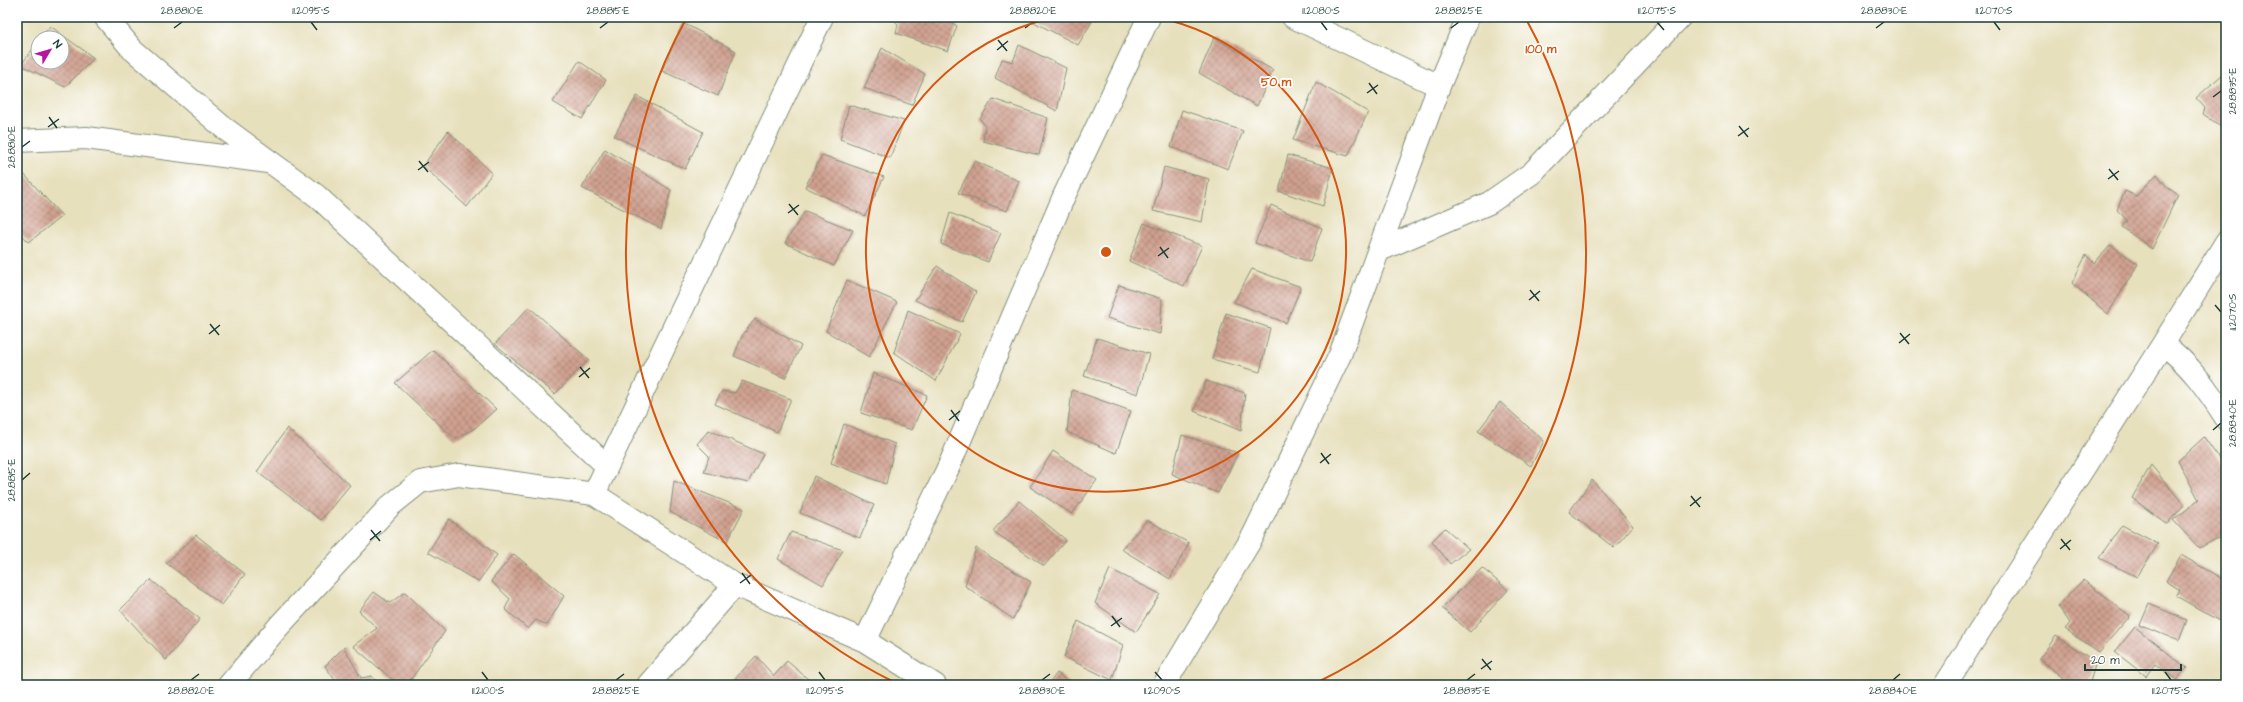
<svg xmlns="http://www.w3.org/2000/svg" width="2243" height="702" font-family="'Architects Daughter',sans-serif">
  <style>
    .building { fill: url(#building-cross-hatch) }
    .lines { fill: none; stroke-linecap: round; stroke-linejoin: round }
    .minor-casing { stroke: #838e78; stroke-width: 24 }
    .minor { stroke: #fff; stroke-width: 22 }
    .ticks { fill: none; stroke: #1f3d34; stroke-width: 1.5 }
    .ring { fill: none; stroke: #d45610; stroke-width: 2 }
    .centre { fill: #d45610; stroke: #fff; stroke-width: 2 }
    .ring-label { font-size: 12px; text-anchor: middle; font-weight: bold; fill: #d45610; stroke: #fff; stroke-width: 3.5; stroke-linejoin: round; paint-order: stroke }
    .neatline { fill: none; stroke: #1f3d34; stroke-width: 1.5 }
    .ticks-label { font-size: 10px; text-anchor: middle; fill: #1f3d34 }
  </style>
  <defs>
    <pattern id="building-cross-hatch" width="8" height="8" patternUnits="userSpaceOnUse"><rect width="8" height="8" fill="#d0a190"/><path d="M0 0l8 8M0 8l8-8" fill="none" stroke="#a88476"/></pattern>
  </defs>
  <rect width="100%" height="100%" fill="#fff"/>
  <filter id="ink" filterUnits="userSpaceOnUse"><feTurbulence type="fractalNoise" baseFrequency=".025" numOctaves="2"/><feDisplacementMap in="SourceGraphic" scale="8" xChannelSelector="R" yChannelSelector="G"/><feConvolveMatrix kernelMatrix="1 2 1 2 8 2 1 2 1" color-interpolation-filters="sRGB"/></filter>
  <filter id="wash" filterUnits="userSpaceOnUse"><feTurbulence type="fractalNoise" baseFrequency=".012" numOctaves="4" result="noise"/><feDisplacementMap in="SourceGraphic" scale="16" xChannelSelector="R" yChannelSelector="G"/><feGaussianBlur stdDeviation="0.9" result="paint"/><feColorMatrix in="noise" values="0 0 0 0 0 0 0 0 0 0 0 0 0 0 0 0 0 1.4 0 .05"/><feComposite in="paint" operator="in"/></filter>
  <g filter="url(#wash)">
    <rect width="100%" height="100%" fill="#e7e0bd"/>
    <g id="blocks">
      <path class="building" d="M891 17H944L957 26 948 51 896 33 898 24Z
        M1032 17H1092L1094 18 1078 45 1030 20Z
        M683 23 736 51 718 96 662 71Z
        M50 26 94 58 65 87 21 65 38 42V62H62V38H41Z
        M1214 38 1273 70 1257 106 1199 73Z
        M1019 45 1066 68 1057 111 995 78 1002 59 1013 62Z
        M882 48 925 74 912 105 864 88Z
        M579 61 606 80 582 119 553 102Z
        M2222 75 2226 77V130L2203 114 2205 108 2196 98Z
        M1316 82 1368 112 1348 156 1293 140Z
        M637 96 703 132 685 169 614 136Z
        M993 99 1048 118 1039 155 983 141 985 126 980 119Z
        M849 105 904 121 890 158 840 139Z
        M1182 110 1243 131 1228 169 1171 147Z
        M448 131 492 173 467 207 423 166Z
        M605 149 671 190 661 229 582 188Z
        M822 155 884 177 865 216 805 187Z
        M1288 155 1333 168 1323 206 1279 191Z
        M975 161 1019 181 1007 211 958 193Z
        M1164 167 1209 179 1202 222 1153 211Z
        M22 172 62 216 29 242 17 230V178Z
        M2157 174 2167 187 2178 195 2152 249 2122 227 2127 220 2117 210 2125 191 2136 196Z
        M1271 205 1322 228 1310 262 1255 243Z
        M805 211 853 230 834 266 785 243Z
        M950 213 1001 233 988 262 941 244Z
        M1144 223 1202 246 1184 286 1129 261Z
        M2111 245 2138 264 2108 314 2072 283 2086 255 2094 263Z
        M937 266 976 292 962 322 915 300Z
        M1252 269 1301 287 1286 323 1234 302Z
        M847 280 897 302 869 357 826 331Z
        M1119 285 1162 299 1160 334 1107 318Z
        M529 307 589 360 555 394 495 344Z
        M908 310 960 334 936 381 894 352Z
        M1226 313 1270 328 1260 372 1212 359Z
        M755 319 801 346 785 378 734 356 742 336Z
        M1097 338 1149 354 1138 394 1084 376Z
        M433 350 496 409 475 428 455 439 395 383Z
        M873 373 927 395 912 430 861 413Z
        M742 381 791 399 777 432 715 404 722 391 735 393Z
        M1206 381 1245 393 1241 431 1194 411Z
        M1072 390 1131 411 1116 453 1067 432Z
        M1500 402 1544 441 1531 466 1478 431Z
        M844 424 895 444 886 484 831 463Z
        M287 428 350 485 321 520 257 472Z
        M709 430 763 454 748 483 704 472 709 456 697 444Z
        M1182 435 1238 453 1218 493 1172 474Z
        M2204 437 2226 469V534L2199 548 2173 520 2199 500 2178 461Z
        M1053 451 1097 480 1072 514 1030 487Z
        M2151 465 2184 505 2167 524 2132 498Z
        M814 476 874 505 860 538 800 513Z
        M1592 480 1633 526 1614 548 1569 512Z
        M674 481 744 509 727 542 670 512Z
        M1019 501 1066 540 1044 566 993 531Z
        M449 519 497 555 478 582 428 552Z
        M1147 520 1189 543 1170 579 1121 549Z
        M2122 525 2158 544 2137 577 2099 558Z
        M1445 528 1469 549 1450 564 1432 541Z
        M791 532 843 550 823 585 778 559Z
        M196 535 245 574 222 605 166 563Z
        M976 548 1031 582 1013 619 965 586Z
        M514 554 564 596 547 625 536 620 528 629 505 609 510 599 491 581Z
        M2181 555 2226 581V615L2222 622 2176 596 2180 590 2166 581Z
        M1482 568 1508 590 1470 632 1442 608Z
        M1110 569 1160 594 1136 632 1095 603Z
        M151 580 200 619 166 660 120 610Z
        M2083 580 2130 616 2099 652 2065 629 2070 623 2058 606Z
        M374 592 390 603 405 592 445 631 407 685H399L353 646 377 628 359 611Z
        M2149 604 2187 620 2179 641 2140 625Z
        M1078 621 1123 645 1112 680 1064 657Z
        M2135 627 2187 668 2176 680 2155 664 2146 676 2115 652Z
        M2056 636 2096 662 2089 685H2072L2039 659Z
        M344 647 361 678 372 676 379 685H333L337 683 325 666Z
        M756 656 774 676 787 661 815 685H736L732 682Z
        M1057 673 1072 685H1048Z"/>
    </g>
  </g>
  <g filter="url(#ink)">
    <use href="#blocks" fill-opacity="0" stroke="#838e78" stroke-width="1"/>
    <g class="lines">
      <g class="minor-casing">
        <path id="minor" d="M105 17 132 49 224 128 317 196 607 466
          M822 17 594 494 735 585 865 641
          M1293 17 1439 86
          M17 141 86 138 268 162
          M1380 250 1489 203 1532 173 1680 17
          M2163 344C2190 364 2208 390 2226 418
          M229 685 279 626 390 506 420 482 459 475 594 494
          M648 685 735 585
          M935 685 865 641 949 466 1064 196 1149 17
          M1164 685 1253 536 1340 355 1439 86 1468 17
          M1945 685 2163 344 2226 242"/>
      </g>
      <use href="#minor" class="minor"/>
    </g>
  </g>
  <path class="ticks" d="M311 22 317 30M1321 22 1327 30M1657 22 1664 30M1994 22 2000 30M174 28 182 22M600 28 608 22M1025 28 1033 22M1451 28 1459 22M1876 28 1884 22M998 40 1007 51M997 50 1008 41M1369 83 1377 94M1367 93 1378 85M2213 97 2221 91M49 117 57 128M1739 126 1748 137M48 127 59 119M1738 136 1749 128M22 147 30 141M419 161 428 172M2109 169 2118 180M418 170 429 162M2108 179 2119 171M789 204 798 215M788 213 799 205M1160 247 1168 258M1158 256 1169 248M1530 290 1539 301M1529 300 1540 291M2215 305 2221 312M210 324 219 335M1900 333 1909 344M209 334 220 325M1899 343 1910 334M580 367 589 378M579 377 590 368M951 410 959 421M949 420 960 411M2213 430 2221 423M1321 453 1329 464M1320 463 1331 454M22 480 30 473M1691 496 1700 507M1690 506 1701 497M371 530 380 541M2061 539 2070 550M370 540 381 531M2060 549 2071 540M742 573 750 584M740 583 751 575M1112 616 1120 627M1111 626 1122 618M1482 659 1491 670M1481 669 1492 661M482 672 488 680M819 672 825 680M1155 672 1162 680M2165 672 2171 680M191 680 199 674M616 680 624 674M1042 680 1050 674M1467 680 1475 674M1893 680 1900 674"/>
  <g class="ring">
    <path d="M1156 17A240 240 0 1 1 1056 17"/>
    <path d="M896 683A480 480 0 0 1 686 19M1526 19A480 480 0 0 1 1316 683"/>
  </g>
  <circle cx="1106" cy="252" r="6" class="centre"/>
  <g class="ring-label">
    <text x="1541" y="53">100 m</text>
    <text x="1276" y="86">50 m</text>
  </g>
  <rect width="2243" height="702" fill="none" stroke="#fff" stroke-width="44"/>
  <g transform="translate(50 50) rotate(52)"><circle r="19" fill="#ffffff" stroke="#a5b1ae"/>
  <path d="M0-3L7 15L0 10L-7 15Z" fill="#b5179e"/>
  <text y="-6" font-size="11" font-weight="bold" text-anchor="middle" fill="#1f3d34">N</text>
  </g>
  <path d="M2085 664v6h96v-6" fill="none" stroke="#1f3d34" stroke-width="2"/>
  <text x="2091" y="664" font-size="12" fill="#1f3d34" stroke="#ffffff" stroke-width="3" paint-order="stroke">20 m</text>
  <rect x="22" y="22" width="2199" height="658" class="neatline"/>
  <g class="ticks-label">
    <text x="182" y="14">28.8810°E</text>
    <text x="311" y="14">11.2095°S</text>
    <text x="608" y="14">28.8815°E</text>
    <text x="1033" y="14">28.8820°E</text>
    <text x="1321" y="14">11.2080°S</text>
    <text x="1459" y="14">28.8825°E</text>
    <text x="1657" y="14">11.2075°S</text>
    <text x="1884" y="14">28.8830°E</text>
    <text x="1994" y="14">11.2070°S</text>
    <text transform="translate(2232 91) rotate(-90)" y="4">28.8835°E</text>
    <text transform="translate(11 147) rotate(-90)" y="4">28.8810°E</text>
    <text transform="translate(2232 312) rotate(-90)" y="4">11.2070°S</text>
    <text transform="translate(2232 423) rotate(-90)" y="4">28.8840°E</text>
    <text transform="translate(11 480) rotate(-90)" y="4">28.8815°E</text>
    <text x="191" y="694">28.8820°E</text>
    <text x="488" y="694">11.2100°S</text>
    <text x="616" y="694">28.8825°E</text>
    <text x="825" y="694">11.2095°S</text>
    <text x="1042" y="694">28.8830°E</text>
    <text x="1162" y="694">11.2090°S</text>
    <text x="1467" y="694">28.8835°E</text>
    <text x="1893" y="694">28.8840°E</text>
    <text x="2171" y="694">11.2075°S</text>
  </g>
</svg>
